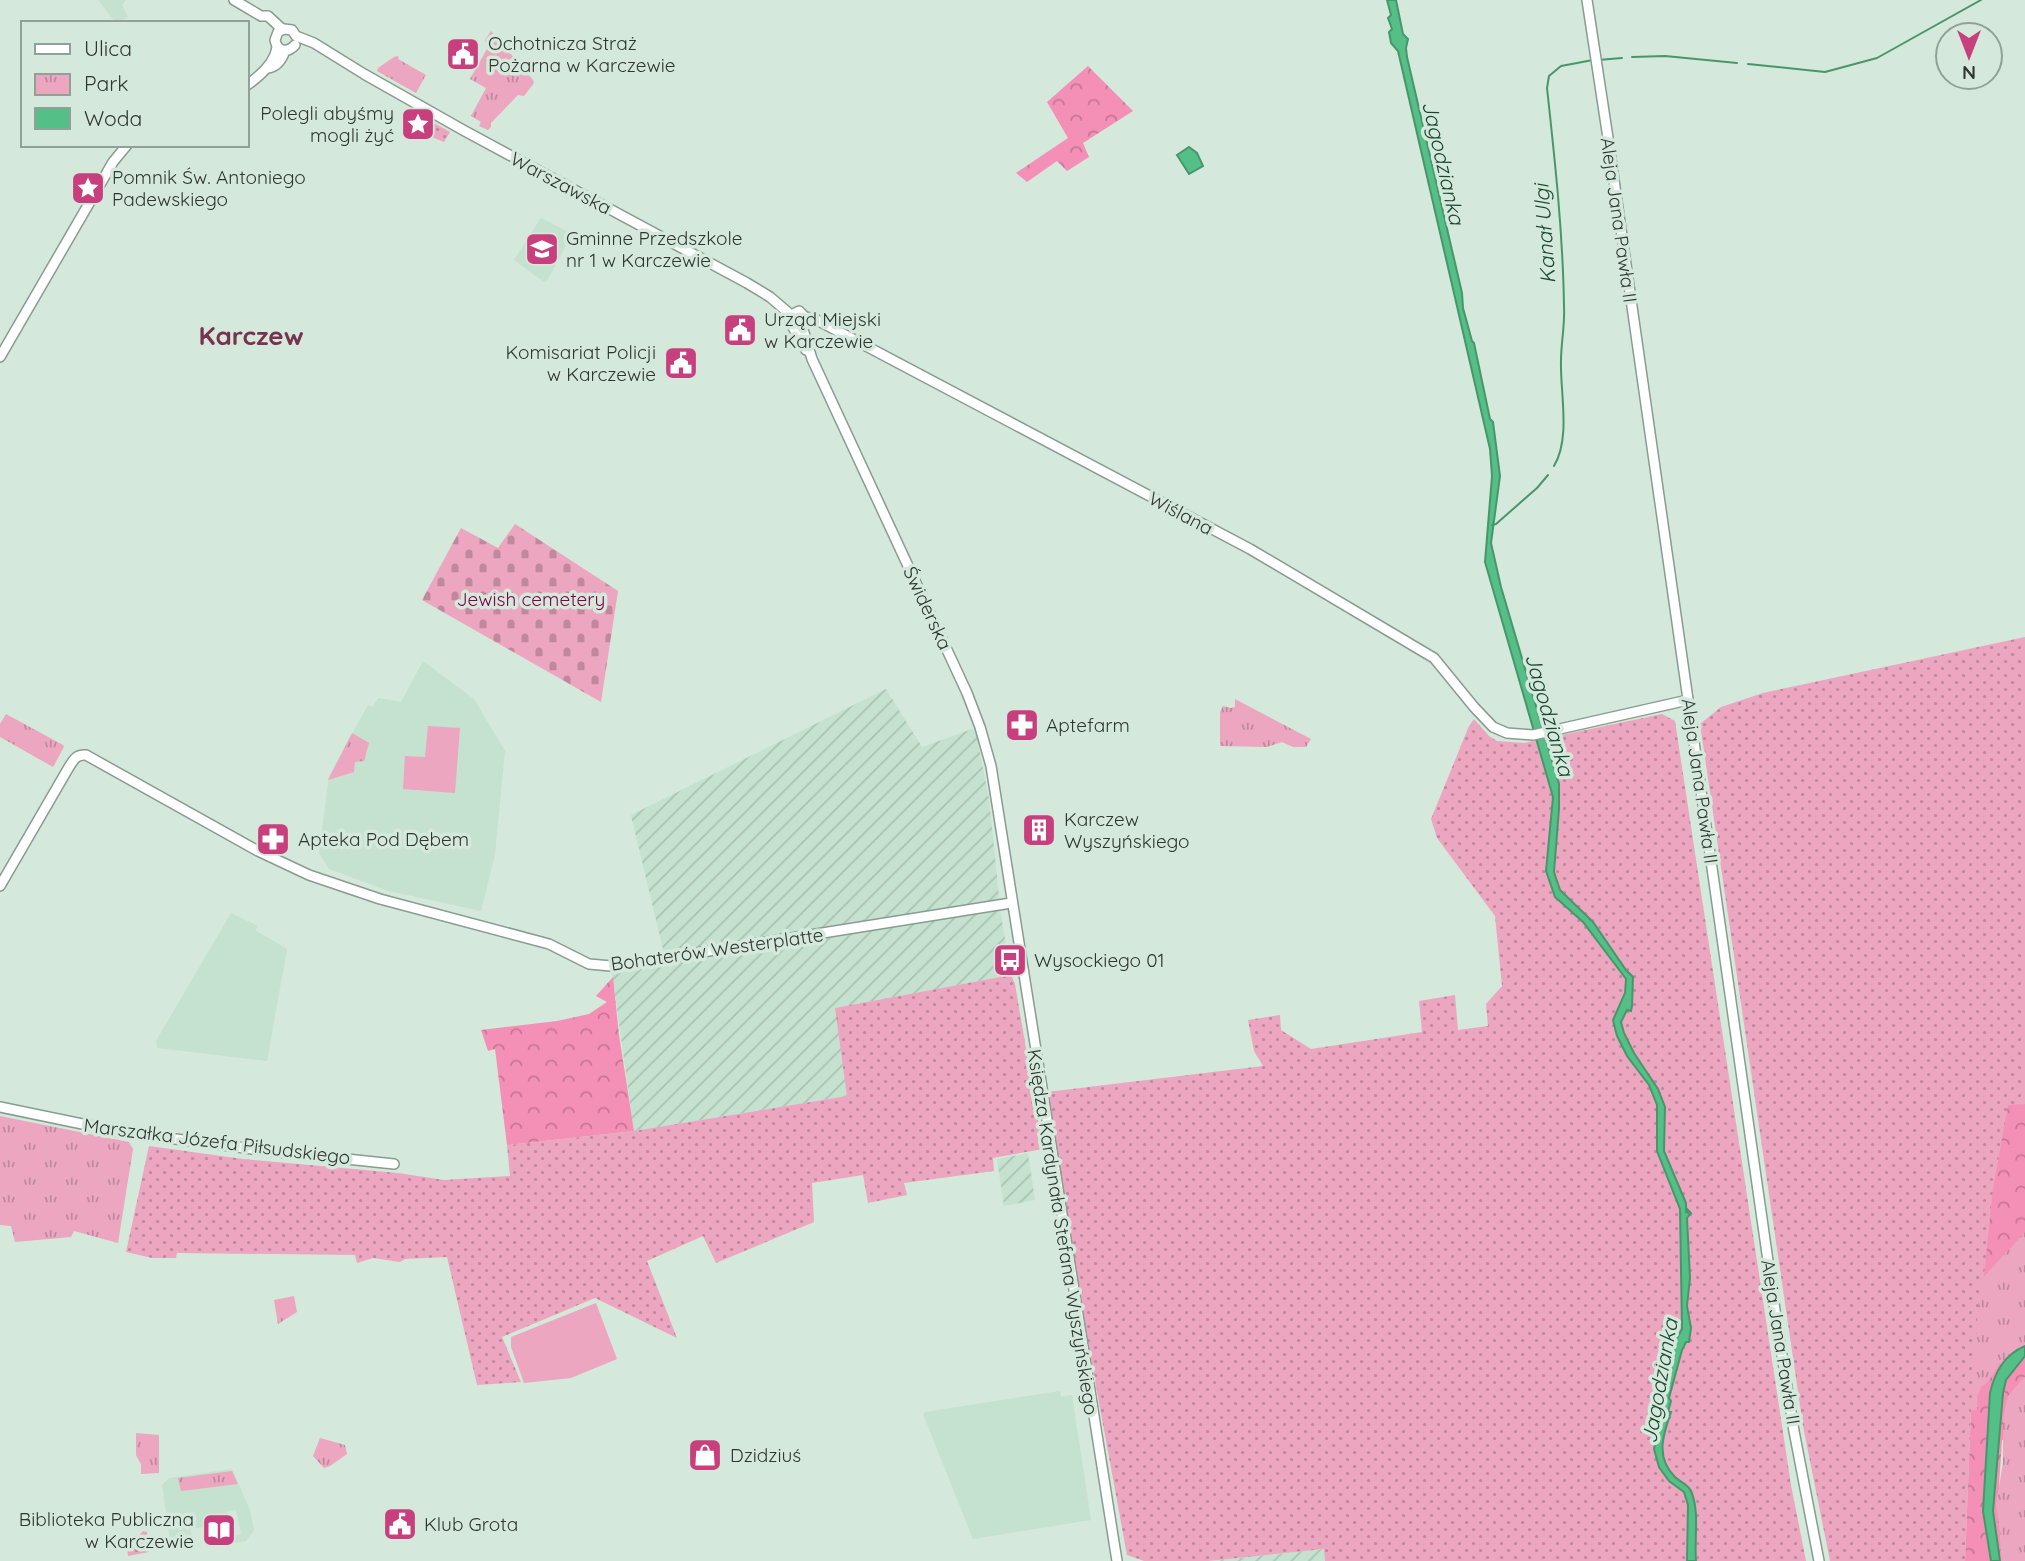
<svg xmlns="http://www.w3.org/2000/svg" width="2025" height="1561" font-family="Quicksand,sans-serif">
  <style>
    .built { fill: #c5e1cf }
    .industrial { fill: url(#industrial-furrows) }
    .grass { fill: url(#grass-dots) }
    .forest { fill: url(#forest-crowns) }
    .cemetery { fill: url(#cemetery-stones) }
    .park { fill: url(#park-tufts) }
    .garden { fill: #eca6bf }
    .water { fill: #54bf86; stroke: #49966c; stroke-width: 2 }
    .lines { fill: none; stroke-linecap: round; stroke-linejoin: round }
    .stream { stroke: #49966c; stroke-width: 2 }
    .secondary-casing { stroke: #889c90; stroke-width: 12 }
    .secondary { stroke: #fff; stroke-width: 9 }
    .labels { text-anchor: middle; stroke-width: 7; stroke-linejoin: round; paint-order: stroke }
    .poi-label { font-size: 19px; fill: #2e3631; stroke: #d4e8db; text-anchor: start }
    .street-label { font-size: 19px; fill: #2e3631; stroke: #d4e8db }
    .park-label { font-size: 19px; fill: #7f0046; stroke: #d4e8db }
    .water-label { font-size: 21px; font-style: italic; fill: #1a462e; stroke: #d4e8db }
    .district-label { font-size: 26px; font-weight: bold; fill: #76324e; stroke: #d4e8db }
  </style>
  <defs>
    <pattern id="industrial-furrows" width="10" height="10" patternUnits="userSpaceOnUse" patternTransform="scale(1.75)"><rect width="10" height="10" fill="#c5e1cf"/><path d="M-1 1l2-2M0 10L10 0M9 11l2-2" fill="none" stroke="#aac2b2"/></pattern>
    <pattern id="grass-dots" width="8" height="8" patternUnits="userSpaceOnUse" patternTransform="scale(1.75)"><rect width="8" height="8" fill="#eca6bf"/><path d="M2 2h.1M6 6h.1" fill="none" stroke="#c0889c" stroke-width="1.8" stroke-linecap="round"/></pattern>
    <pattern id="forest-crowns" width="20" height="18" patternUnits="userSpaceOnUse" patternTransform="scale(1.75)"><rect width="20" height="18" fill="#f48fb5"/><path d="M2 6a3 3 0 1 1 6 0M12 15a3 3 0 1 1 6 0" fill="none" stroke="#c67694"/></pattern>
    <pattern id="cemetery-stones" width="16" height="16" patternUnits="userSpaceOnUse" patternTransform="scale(1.75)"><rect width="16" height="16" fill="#eca6bf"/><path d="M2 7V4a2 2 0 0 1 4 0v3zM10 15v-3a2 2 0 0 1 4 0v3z" fill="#c0889c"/></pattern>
    <pattern id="park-tufts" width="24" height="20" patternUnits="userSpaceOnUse" patternTransform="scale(1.75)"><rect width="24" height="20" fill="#eca6bf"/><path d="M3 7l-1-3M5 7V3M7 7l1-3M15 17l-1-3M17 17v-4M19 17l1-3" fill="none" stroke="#c0889c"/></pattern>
  </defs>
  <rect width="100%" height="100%" fill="#d4e8db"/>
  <path class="built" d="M98 0H126L122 5 128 17 116 23Z
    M541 218 572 234 547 281 544 282 514 260Z
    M423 661 474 699 505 751 495 854 481 911 389 891 329 869 319 853 329 776 368 705 373 707 378 698 401 702Z
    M231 913 258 926 255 930 287 949 267 1061 157 1048 156 1041Z
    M1060 1391 1061 1397 1072 1395 1091 1520 973 1539 923 1414 925 1412Z
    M232 1469 250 1510 254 1530 246 1541 217 1546 216 1540 241 1534 236 1510 227 1511V1514L211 1516 212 1526 191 1529 192 1545 171 1548 162 1485 169 1478Z"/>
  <path class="industrial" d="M886 689 922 747 975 728 989 799 1001 915 1011 975 835 1008 848 1096 634 1131 611 966 665 958 631 815Z
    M1028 1153 1035 1200 1004 1206 997 1159Z
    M1324 1549 1325 1561H1208Z"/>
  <path class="grass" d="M411 110 450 132 444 142 402 125V118Z
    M2025 637V1104L2008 1106 1983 1285 1971 1410 1965 1561H1830L1803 1426 1700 724 1721 707 1763 693Z
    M1662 714 1675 721 1791 1485 1806 1561H1325L1324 1549 1208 1561H1144L1127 1555 1073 1261 1047 1092 1263 1066 1254 1051 1248 1020 1280 1015 1281 1030 1311 1049 1422 1032 1419 1001 1455 995 1458 1030 1488 1026 1486 1004 1502 986 1495 916 1437 838 1431 819 1469 726 1474 719 1489 736 1497 741 1524 743Z
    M1011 975 1015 984 1043 1149 993 1158 994 1171 904 1183 907 1195 868 1203 863 1175 812 1183 814 1222 716 1263 703 1236 647 1261 677 1338 595 1298 502 1337 521 1382 477 1385 447 1257 405 1259 400 1262 373 1258 357 1263 355 1255 177 1253 176 1258H152L126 1252 149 1146 243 1159 398 1173 444 1180 510 1176 507 1145 634 1131 847 1096 835 1008Z
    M143 1531 147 1532 149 1552 128 1556 127 1548Z"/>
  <path class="forest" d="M1088 66 1133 111 1083 143 1089 157 1067 171 1057 161 1027 182 1016 173 1068 138 1047 102Z
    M613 977 619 1035 634 1131 507 1145 495 1049 488 1051 481 1030 557 1021 589 1014 607 1002 596 996Z
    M2025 1104V1436L2002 1440 1998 1501 2002 1561H1965L1971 1410 1983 1285 1993 1189 2008 1105Z"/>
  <path class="cemetery" d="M515 524 618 591 601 702 422 600 461 528 498 548Z"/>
  <path class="park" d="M491 31 533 80 534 83 524 96 518 95 491 123V127L488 130 479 126 481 122 471 116 486 88 470 79 488 47 485 40Z
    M397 56 399 57 398 59 426 75 416 93 377 71 378 68 394 57Z
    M1235 699 1311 739 1306 747H1293L1282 742 1267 747 1220 746V712L1223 706 1231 708 1235 707Z
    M6 714 63 745 64 747 53 767 0 737V724Z
    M352 733 369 743 364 761 355 762 354 772 328 780Z
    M0 1116 129 1142 133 1149 118 1243 74 1231 71 1237 15 1242 11 1226 0 1225Z
    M2025 1232V1346L2009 1355 1998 1366 1988 1382 1981 1387 1977 1397 1978 1410H1971L1980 1281Z
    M294 1296 297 1312 278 1324 274 1300Z
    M2025 1376V1561H2001L2000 1531 1996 1504 2003 1463V1417L2008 1396Z
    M136 1433 159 1435V1473L141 1474V1464L136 1455Z
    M320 1438 345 1445 347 1454 330 1466 324 1468 313 1456Z
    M232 1471 238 1484 181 1491 178 1478Z"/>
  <path class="garden" d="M428 726 460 728 455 793 403 789 405 756 425 757Z
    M596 1303 617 1359 571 1378 524 1383 511 1347V1337Z"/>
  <path class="water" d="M1387 0H1396L1403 34 1408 39 1406 48 1407 57 1462 293 1463 308 1472 341 1474 343 1490 419 1493 422 1500 476 1491 543 1501 587 1559 784V809L1554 872 1560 890 1593 922 1626 970 1633 977 1632 1006 1631 1011 1627 1010 1621 1022 1624 1033 1634 1053 1658 1089 1665 1107 1664 1151 1686 1203V1212L1688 1213V1210L1691 1213 1687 1218 1690 1278 1687 1306 1691 1328 1689 1342H1686L1682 1350 1669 1398 1671 1401 1668 1412H1671C1663 1435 1655 1457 1675 1477 1680 1482 1688 1484 1691 1491 1700 1512 1694 1538 1696 1561H1687L1688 1505 1684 1492 1669 1481 1659 1467 1654 1449 1673 1345 1682 1329 1680 1209 1657 1151V1105L1649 1085 1627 1056 1617 1036 1613 1020 1625 993 1626 979 1583 922 1555 897 1546 871 1553 797 1485 562 1492 476 1490 449 1398 51 1391 43 1389 32 1392 29 1388 18 1391 15Z
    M1189 147 1197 153 1203 166 1189 174 1177 155Z
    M2025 1346V1356L2006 1380 2003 1393 1993 1511 2000 1561H1991L1983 1511 1990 1393C1995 1372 2004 1355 2025 1346Z"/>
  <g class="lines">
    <path class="stream" d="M1632 57 1665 56 1737 63
      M1598 60 1622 58
      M1748 64 1825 72 1877 58 1981 0
      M1554 466C1571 438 1560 392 1561 361 1561 343 1565 325 1564 307 1563 234 1555 161 1547 88L1549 76 1561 66 1593 60
      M1492 525 1496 524 1537 488 1548 475"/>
    <g class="secondary-casing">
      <path id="secondary" d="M234 0 261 16H268L282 29
        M1587 0 1608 138 1776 1317 1794 1431 1819 1561
        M296 36 314 43 364 74 463 130 747 283 770 297 791 315
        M295 45C287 54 277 51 275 40L278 32 284 29 292 30 296 36
        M268 68C277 67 282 59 285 51
        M247 85C260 76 275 63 277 47
        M791 315 799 311 805 317 815 319 1250 549 1434 658 1474 707 1493 727 1507 733 1533 735 1688 700
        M791 315 790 322 806 350
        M802 326 812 359 967 693 980 727 991 766 1117 1561
        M0 357 113 162 127 145
        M0 886 69 767C74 759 77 754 86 755L258 851 309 875 380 899 549 944 589 964 611 966 665 958 1011 903
        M0 1107 121 1132 261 1150 394 1164"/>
    </g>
    <use href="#secondary" class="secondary"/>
  </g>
  <defs>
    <g id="civic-square" transform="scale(1.75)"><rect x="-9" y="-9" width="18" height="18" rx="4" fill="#c73f7d" stroke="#d4e8db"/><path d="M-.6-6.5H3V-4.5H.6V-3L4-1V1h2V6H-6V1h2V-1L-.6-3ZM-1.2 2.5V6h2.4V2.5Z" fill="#fff"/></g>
    <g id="sight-square" transform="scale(1.75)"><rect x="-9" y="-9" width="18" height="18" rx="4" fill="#c73f7d" stroke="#d4e8db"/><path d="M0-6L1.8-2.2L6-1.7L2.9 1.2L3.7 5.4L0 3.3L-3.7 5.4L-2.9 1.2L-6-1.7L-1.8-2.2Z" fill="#fff"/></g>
    <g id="school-square" transform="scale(1.75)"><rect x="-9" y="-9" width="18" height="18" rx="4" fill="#c73f7d" stroke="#d4e8db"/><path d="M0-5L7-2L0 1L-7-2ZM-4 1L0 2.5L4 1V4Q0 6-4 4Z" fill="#fff"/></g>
    <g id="pharmacy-square" transform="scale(1.75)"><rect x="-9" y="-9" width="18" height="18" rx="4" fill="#c73f7d" stroke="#d4e8db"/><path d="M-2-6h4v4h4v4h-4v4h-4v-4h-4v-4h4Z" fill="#fff"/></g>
    <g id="building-square" transform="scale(1.75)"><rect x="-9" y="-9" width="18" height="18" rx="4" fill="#c73f7d" stroke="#d4e8db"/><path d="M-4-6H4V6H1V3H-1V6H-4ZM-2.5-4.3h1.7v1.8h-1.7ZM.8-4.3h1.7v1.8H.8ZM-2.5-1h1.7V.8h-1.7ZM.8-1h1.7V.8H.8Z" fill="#fff"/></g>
    <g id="bus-square" transform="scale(1.75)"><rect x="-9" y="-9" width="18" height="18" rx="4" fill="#c73f7d" stroke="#d4e8db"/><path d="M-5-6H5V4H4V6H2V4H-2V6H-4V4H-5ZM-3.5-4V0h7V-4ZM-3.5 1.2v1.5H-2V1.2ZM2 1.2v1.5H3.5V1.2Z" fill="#fff"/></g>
    <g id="shop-square" transform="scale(1.75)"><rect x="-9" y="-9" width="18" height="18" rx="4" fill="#c73f7d" stroke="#d4e8db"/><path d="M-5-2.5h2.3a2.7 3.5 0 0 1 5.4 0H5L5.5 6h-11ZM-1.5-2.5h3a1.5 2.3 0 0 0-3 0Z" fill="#fff"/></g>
    <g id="library-square" transform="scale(1.75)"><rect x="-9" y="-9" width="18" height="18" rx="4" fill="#c73f7d" stroke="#d4e8db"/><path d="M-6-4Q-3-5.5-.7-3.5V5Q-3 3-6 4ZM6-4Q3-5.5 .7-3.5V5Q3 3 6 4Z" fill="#fff"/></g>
  </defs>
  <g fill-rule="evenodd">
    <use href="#civic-square" x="463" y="54"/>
    <use href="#sight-square" x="418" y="124"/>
    <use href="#sight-square" x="88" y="188"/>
    <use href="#school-square" x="542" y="249"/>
    <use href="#civic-square" x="740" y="330"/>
    <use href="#civic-square" x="681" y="363"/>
    <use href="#pharmacy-square" x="1022" y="725"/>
    <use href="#building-square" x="1039" y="830"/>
    <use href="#pharmacy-square" x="273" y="839"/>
    <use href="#bus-square" x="1010" y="960"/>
    <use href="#shop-square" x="705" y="1455"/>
    <use href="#civic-square" x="400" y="1524"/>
    <use href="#library-square" x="219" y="1530"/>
  </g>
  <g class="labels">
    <g class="poi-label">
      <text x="488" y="50">Ochotnicza Straż<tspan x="488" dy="22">Pożarna w Karczewie</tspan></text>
      <text x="394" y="120" text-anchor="end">Polegli abyśmy<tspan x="394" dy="22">mogli żyć</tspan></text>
      <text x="112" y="184">Pomnik Św. Antoniego<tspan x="112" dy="22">Padewskiego</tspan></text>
      <text x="566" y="245">Gminne Przedszkole<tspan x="566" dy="22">nr 1 w Karczewie</tspan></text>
      <text x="764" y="326">Urząd Miejski<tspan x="764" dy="22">w Karczewie</tspan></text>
      <text x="656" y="359" text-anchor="end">Komisariat Policji<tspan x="656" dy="22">w Karczewie</tspan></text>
      <text x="1046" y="732">Aptefarm</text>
      <text x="1064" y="826">Karczew<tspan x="1064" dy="22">Wyszyńskiego</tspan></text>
      <text x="298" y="846">Apteka Pod Dębem</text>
      <text x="1034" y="967">Wysockiego 01</text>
      <text x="730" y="1462">Dzidziuś</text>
      <text x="194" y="1526" text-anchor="end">Biblioteka Publiczna<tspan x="194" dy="22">w Karczewie</tspan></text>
      <text x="424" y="1531">Klub Grota</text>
    </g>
    <g class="street-label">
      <text transform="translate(561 183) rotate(28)" y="7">Warszawska</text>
      <text transform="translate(1619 220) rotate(82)" y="7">Aleja Jana Pawła II</text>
      <text transform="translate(1181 513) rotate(28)" y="7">Wiślana</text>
      <text transform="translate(928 608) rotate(65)" y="7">Świderska</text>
      <text transform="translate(1700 781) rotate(82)" y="7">Aleja Jana Pawła II</text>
      <text transform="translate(717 949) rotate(-8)" y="7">Bohaterów Westerplatte</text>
      <text transform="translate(217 1141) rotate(7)" y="7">Marszałka Józefa Piłsudskiego</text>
      <text transform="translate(1063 1232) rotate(81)" y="7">Księdza Kardynała Stefana Wyszyńskiego</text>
      <text transform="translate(1781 1342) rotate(81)" y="7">Aleja Jana Pawła II</text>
    </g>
    <g class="park-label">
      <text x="531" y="606">Jewish cemetery</text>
    </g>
    <g class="water-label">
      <text transform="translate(1443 163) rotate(77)" y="7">Jagodzianka</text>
      <text transform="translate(1545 234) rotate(-94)" y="7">Kanał Ulgi</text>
      <text transform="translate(1549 715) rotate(74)" y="7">Jagodzianka</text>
      <text transform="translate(1660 1381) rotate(-80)" y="7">Jagodzianka</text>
    </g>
    <g class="district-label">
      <text x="251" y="345">Karczew</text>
    </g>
  </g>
  <rect x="21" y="21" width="228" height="126" fill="#d4e8db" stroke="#92a197" stroke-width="2"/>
  <rect x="35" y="44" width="35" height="10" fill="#ffffff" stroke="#92a197" stroke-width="2"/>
  <text x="84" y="56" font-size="21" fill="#2e3631">Ulica</text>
  <rect x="35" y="74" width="35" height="21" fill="url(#park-tufts)" stroke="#92a197" stroke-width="2"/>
  <text x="84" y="91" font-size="21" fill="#2e3631">Park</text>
  <rect x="35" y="108" width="35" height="21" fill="#54bf86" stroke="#92a197" stroke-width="2"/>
  <text x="84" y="126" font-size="21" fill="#2e3631">Woda</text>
  <g transform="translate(1969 56) rotate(180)"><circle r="33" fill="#d4e8db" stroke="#92a197" stroke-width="2"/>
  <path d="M0-5L12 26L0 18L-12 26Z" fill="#c73f7d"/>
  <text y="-10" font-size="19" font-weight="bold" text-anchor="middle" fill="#2e3631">N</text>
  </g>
</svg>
